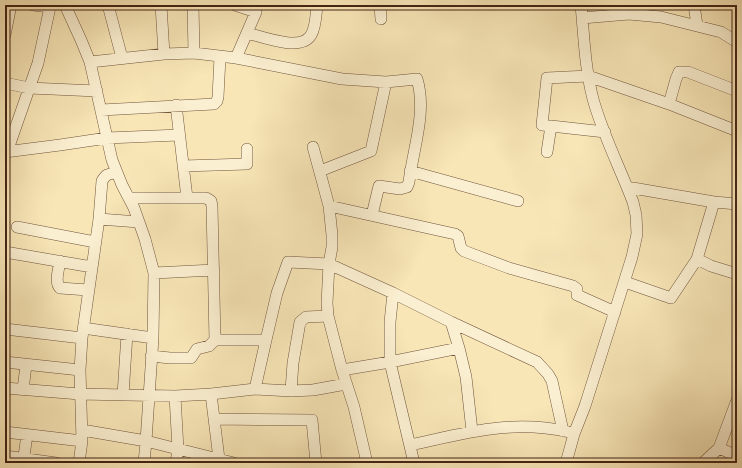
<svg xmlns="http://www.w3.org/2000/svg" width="742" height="468" font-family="'Sorts Mill Goudy',serif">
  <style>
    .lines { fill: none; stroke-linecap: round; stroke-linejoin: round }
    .minor-casing { stroke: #71543c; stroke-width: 12 }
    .minor { stroke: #faefd0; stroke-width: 11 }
  </style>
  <rect width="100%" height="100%" fill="#f8e6b7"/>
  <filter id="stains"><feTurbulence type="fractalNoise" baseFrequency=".005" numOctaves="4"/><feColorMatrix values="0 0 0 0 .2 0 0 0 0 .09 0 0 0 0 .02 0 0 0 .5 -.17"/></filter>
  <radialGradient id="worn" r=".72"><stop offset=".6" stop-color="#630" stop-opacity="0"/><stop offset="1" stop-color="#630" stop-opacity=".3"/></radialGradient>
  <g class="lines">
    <g class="minor-casing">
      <path id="minor" d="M33 5 50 7
        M65 5 81 40 90 62 112 160 122 185 134 208 145 239 154 273 153 338 146 441 144 463
        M108 5 122 58
        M161 5 164 54
        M193 5 194 53
        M235 5 256 12 236 58
        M380 5 381 19
        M694 5 697 25
        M582 18 629 14 661 17 721 32 737 42
        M247 33C263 37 301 52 311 35 316 27 316 14 317 5
        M5 35 11 5
        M90 62 164 54 194 53 236 58 342 79 386 82 417 79C427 112 413 149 409 182L407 187 400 189 379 186 372 215
        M5 83 29 88 97 91
        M669 104 676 79 679 72H688L737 91
        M101 110 214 104 217 101 218 97 220 57
        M605 132 542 125 547 78 588 76 669 104 737 131
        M313 147 329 206 332 235V247L329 264 327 303 328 316 342 370 354 407 367 463
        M5 152 60 145 107 138 179 135
        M7 152 38 63 50 7 52 5
        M547 152 551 126
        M183 166 247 164V149
        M320 171 371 151 386 82
        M410 171 518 201
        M627 187 714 202 737 204
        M129 198H187L176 105
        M329 206 455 234 458 236 461 248 464 251 509 268 573 286 577 289V295L615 312
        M99 219 102 181C106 174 108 174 116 173
        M17 227 95 242
        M5 252 92 267
        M697 259 711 266 737 274
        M60 261C59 269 54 282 60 288L88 290
        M154 273 214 270
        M625 282 671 298 697 259 714 202
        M393 293 390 322V362L414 463
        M451 322 459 348
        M83 328 153 338
        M5 329 82 338
        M215 340H266L277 293 288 262 329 264 393 293 451 322 537 362 548 374 552 381 563 431
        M151 356 170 358H191L197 349 209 346 215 340 212 206 211 201 206 198H187
        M5 362 80 370
        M342 370 390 362 459 348 466 377 472 431
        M5 388 80 394 175 396 211 394 255 389 291 391 313 390 346 384
        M255 389 266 340
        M23 390 26 365
        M291 391 293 363 300 322 306 317 328 316
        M211 394 219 459
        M123 395 127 334
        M175 396 178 449 176 463
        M214 419 312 420 316 463
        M82 430 146 441 234 463
        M5 432 82 441
        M410 445C466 433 511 419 569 432
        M719 448 737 456
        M5 456 56 463
        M23 463 27 435
        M79 463 82 441 80 370 82 338 99 219 139 222
        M566 463 574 434 585 406 632 257 637 234 636 215 633 202C620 168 603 135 593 99 585 68 584 37 581 5
        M703 463 719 448 737 400"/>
    </g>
    <use href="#minor" class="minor"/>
  </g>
  <rect width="742" height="468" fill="none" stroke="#f8e6b7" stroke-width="20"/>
  <rect x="6" y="6" width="730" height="456" fill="none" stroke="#442313" stroke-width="2"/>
  <rect x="10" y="10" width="722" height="448" fill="none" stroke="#442313"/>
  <rect width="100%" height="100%" filter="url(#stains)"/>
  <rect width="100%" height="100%" fill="url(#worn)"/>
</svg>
